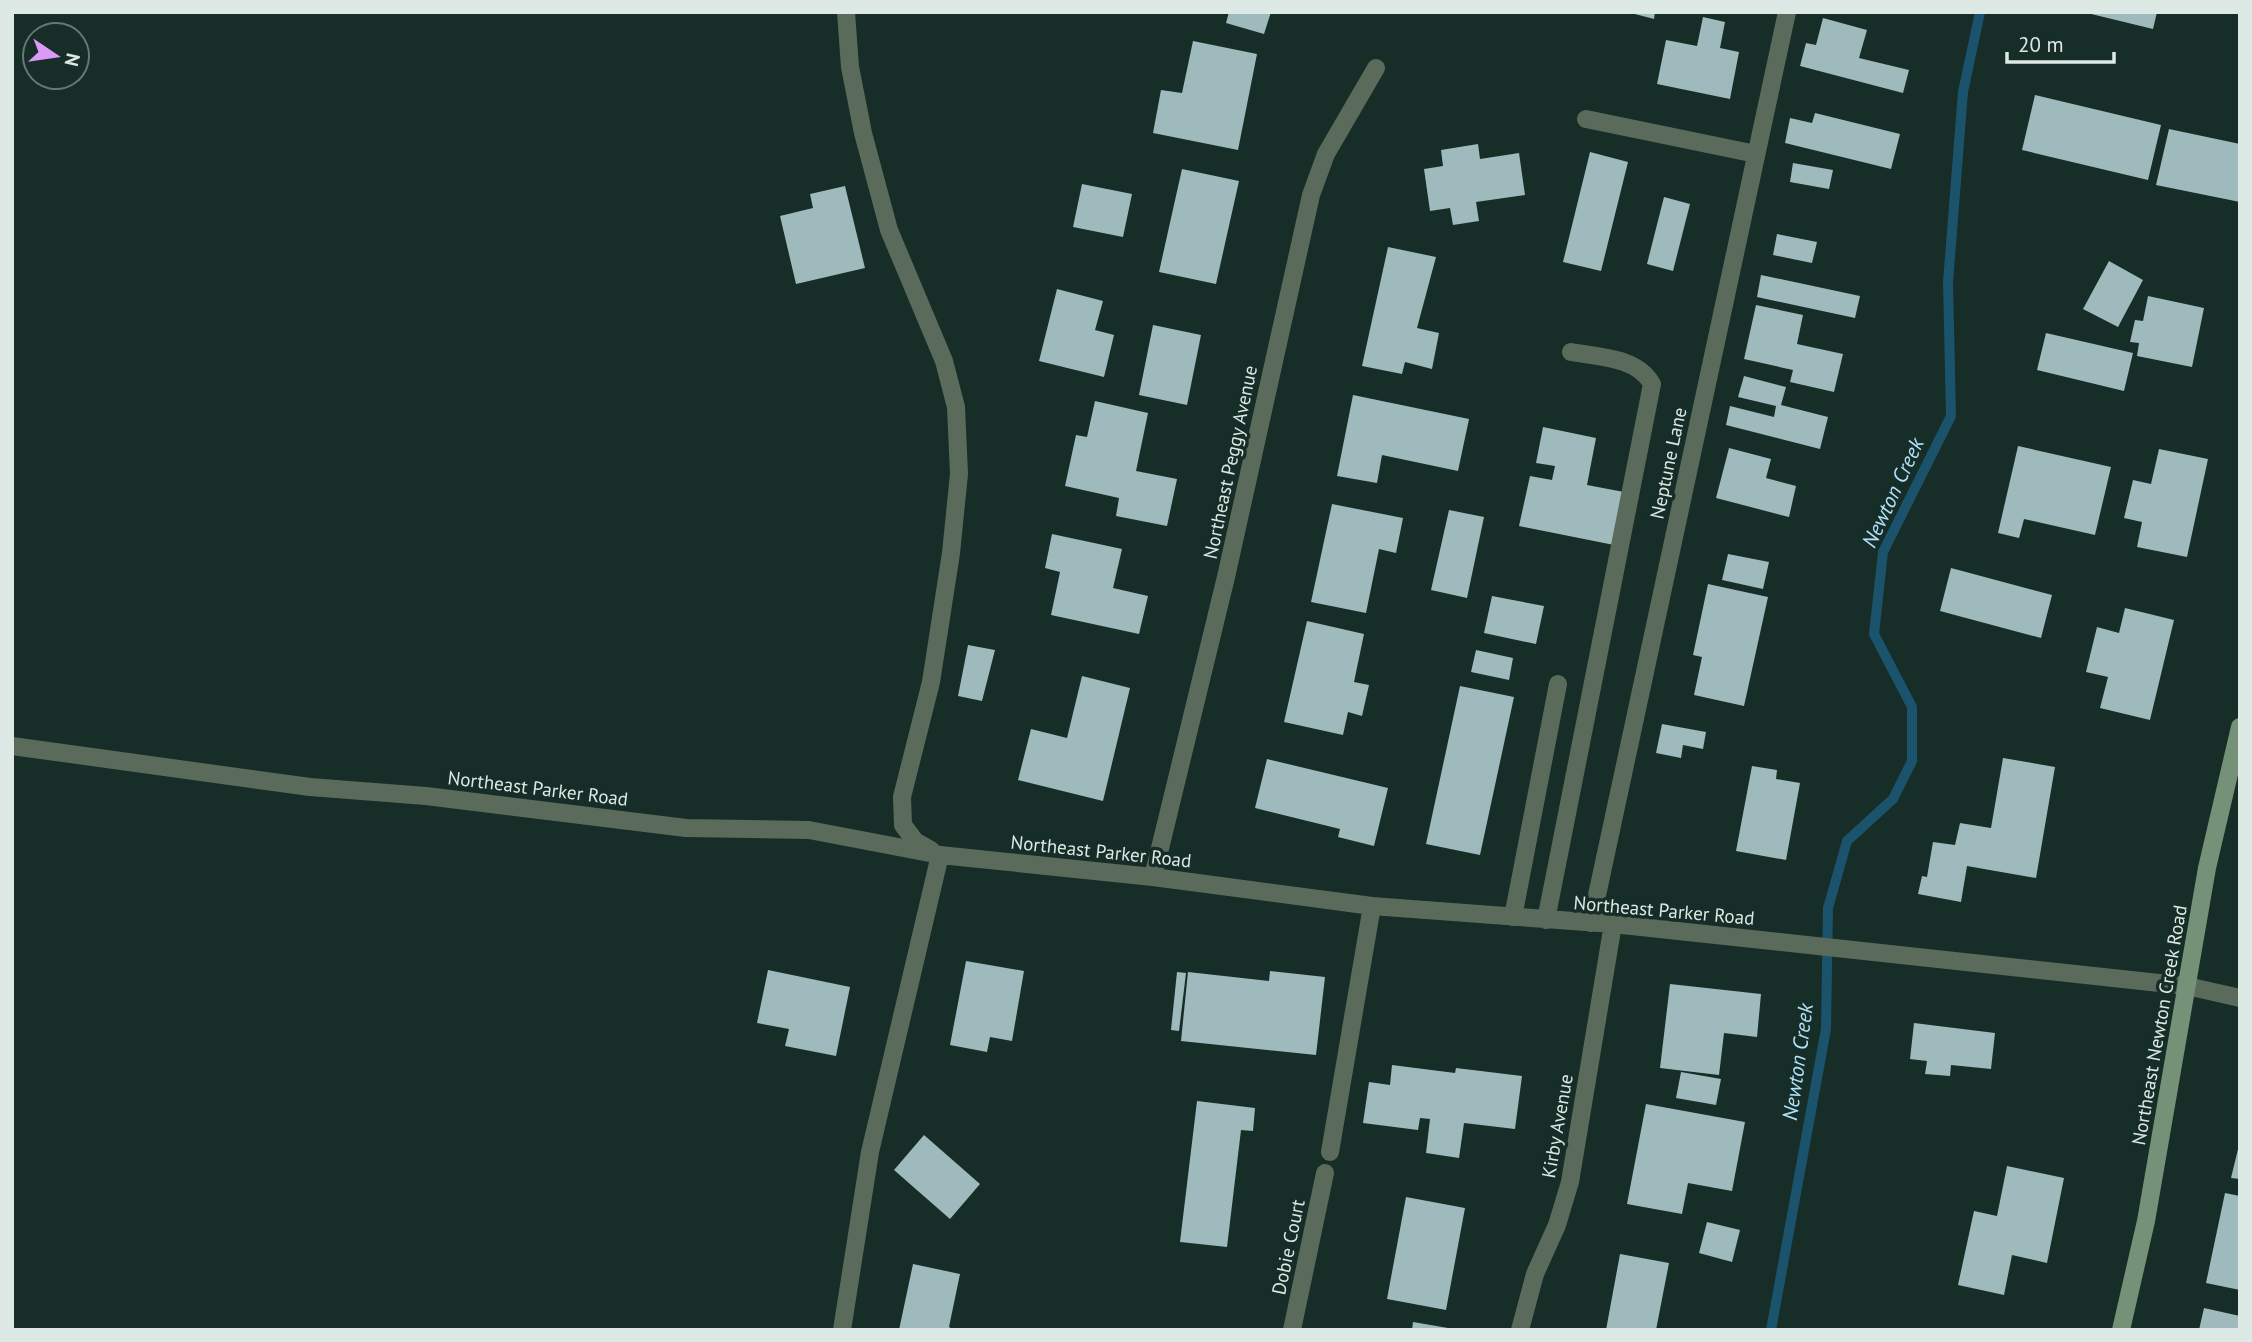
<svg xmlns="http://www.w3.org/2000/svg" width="2252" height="1342" font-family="'PT Sans',sans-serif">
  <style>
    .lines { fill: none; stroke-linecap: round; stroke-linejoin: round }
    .stream { stroke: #1b536c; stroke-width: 10 }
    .building { fill: #9fbabd }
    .lane { stroke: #5a6b5b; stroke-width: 18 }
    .street { stroke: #5a6b5b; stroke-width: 18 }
    .secondary { stroke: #759178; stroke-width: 18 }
    .labels { text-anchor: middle; stroke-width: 7; stroke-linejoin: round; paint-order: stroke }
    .street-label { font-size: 19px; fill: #dce9e5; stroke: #172d27 }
    .water-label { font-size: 21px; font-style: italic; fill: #b2e1fb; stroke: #172d27 }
  </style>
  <rect width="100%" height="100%" fill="#172d27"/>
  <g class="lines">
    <path class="stream" d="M1771 1330 1826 1029 1828 908 1847 841 1893 799 1912 761V707L1874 634 1883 552 1951 416 1948 282 1963 92 1980 12"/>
  </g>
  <path class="building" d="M1229 12H1271L1264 34 1226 23Z
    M1627 12H1655L1654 19Z
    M2083 12H2157L2153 29Z
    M1703 17 1725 22 1720 48 1739 52 1730 99 1657 84 1666 40 1697 46Z
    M1823 18 1867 30 1859 58 1909 70 1903 93 1800 66 1806 43 1816 45Z
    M1193 41 1257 54 1238 150 1153 133 1161 90 1182 93Z
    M2035 95 2161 125 2148 180 2022 150Z
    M1815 113 1900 134 1891 169 1785 143 1790 118 1812 123Z
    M2169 129 2240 144V202L2156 185Z
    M1478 144 1480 159 1519 153 1525 195 1476 202 1479 221 1453 225 1450 208 1430 211 1424 169 1443 166 1441 150Z
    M1590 152 1628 162 1601 271 1563 262Z
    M1793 163 1833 170 1829 189 1790 182Z
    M1182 169 1239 181 1216 284 1159 272Z
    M1082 184 1132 194 1123 237 1073 227Z
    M845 186 865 268 796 284 780 216 813 208 810 194Z
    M1664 197 1690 204 1673 271 1647 264Z
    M1777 234 1817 242 1812 263 1773 255Z
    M1388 247 1436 257 1417 328 1439 333 1432 369 1405 362 1402 374 1362 366Z
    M2109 261 2143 280 2118 327 2083 309Z
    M1761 275 1860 296 1855 318 1757 297Z
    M1057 289 1103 301 1095 330 1114 335 1104 377 1039 361Z
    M2148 296 2204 308 2192 367 2137 356 2139 343 2130 342 2135 320 2143 321Z
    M1756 305 1803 315 1797 344 1843 354 1834 392 1790 382 1793 370 1744 359Z
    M1153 325 1201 335 1187 405 1139 395Z
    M2046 333 2133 353 2124 391 2037 370Z
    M1744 376 1786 387 1781 405 1828 417 1820 449 1726 425 1730 406 1774 417 1776 406 1738 397Z
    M1353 395 1469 419 1458 471 1382 455 1377 483 1337 476Z
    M1095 401 1148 413 1136 471 1177 479 1167 526 1116 516 1119 498 1065 486 1076 435 1087 437Z
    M1543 427 1596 438 1587 485 1624 492 1614 545 1519 526 1530 476 1552 480 1555 466 1536 463Z
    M2018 446 2111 467 2095 535 2024 519 2019 538 1998 533Z
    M1729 448 1771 459 1766 478 1796 486 1789 517 1716 498Z
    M2159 449 2208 459 2187 557 2137 547 2142 522 2124 518 2133 480 2151 484Z
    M1332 504 1403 518 1396 553 1379 549 1366 613 1311 602Z
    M1449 510 1484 517 1467 598 1431 590Z
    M1052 534 1122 549 1113 588 1148 596 1139 634 1051 615 1060 572 1045 568Z
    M1728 554 1769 562 1763 589 1722 580Z
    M1951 568 2052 595 2041 638 1940 611Z
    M1708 584 1768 597 1744 706 1694 695 1702 657 1693 655Z
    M1492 596 1544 606 1536 644 1484 633Z
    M2125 608 2174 620 2150 720 2100 708 2108 677 2086 672 2097 627 2119 633Z
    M1307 621 1364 634 1354 682 1369 685 1362 716 1348 712 1343 735 1284 722Z
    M968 645 995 650 982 701 958 696Z
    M1476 650 1513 658 1509 680 1471 672Z
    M1082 676 1130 688 1103 801 1018 780 1031 729 1067 738Z
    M1460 686 1514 697 1480 855 1426 844Z
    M1662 724 1706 732 1703 749 1683 745 1681 758 1656 753Z
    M2003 758 2055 767 2036 878 1967 866 1961 902 1918 894 1922 876 1927 877 1933 842 1955 845 1960 823 1991 828Z
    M1267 759 1388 788 1374 846 1338 837 1340 829 1255 808Z
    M1752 766 1777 770 1776 779 1800 783 1786 860 1736 851Z
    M966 961 1024 971 1012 1041 990 1037 987 1052 950 1045Z
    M768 970 850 987 836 1056 785 1046 789 1029 757 1023Z
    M1270 971 1325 977 1316 1055 1181 1041 1188 972 1269 981Z
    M1177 972 1186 973 1179 1031 1171 1030Z
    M1670 984 1761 994 1757 1037 1724 1033 1719 1075 1660 1068Z
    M1914 1023 1995 1033 1991 1069 1951 1065 1950 1076 1925 1074 1927 1061 1910 1059Z
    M1392 1065 1455 1073 1456 1068 1522 1076 1515 1129 1464 1123 1459 1158 1426 1153 1430 1119 1420 1118 1418 1130 1363 1123 1369 1082 1390 1085Z
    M1681 1072 1721 1079 1716 1105 1676 1098Z
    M1197 1101 1255 1108 1253 1131 1241 1130 1227 1247 1180 1242Z
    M1646 1104 1745 1122 1732 1191 1688 1183 1682 1214 1627 1204Z
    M924 1135 980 1184 950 1219 894 1170Z
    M2239 1145H2240V1179L2231 1178Z
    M2007 1166 2064 1178 2047 1263 2012 1255 2004 1295 1958 1285 1974 1211 1997 1216Z
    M2225 1193 2240 1196V1290L2206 1283Z
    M1406 1197 1465 1208 1446 1310 1387 1299Z
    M1707 1222 1740 1230 1732 1262 1699 1253Z
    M1620 1254 1669 1263 1656 1330H1606Z
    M913 1264 960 1274 949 1327 954 1330H899Z
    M2204 1308 2240 1316V1330H2199Z
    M1413 1322 1448 1328V1330H1412Z"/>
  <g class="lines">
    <path class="lane" d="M1513 917 1558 684"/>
    <path class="street" d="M846 12 850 67 863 133 889 230 944 361 956 407 959 474 951 553 931 682 902 797 903 825 915 841 931 850
      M1586 119 1756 154
      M12 746 310 787 426 796 686 828 809 830 940 855 1153 877 1372 906 1613 924 2187 986 2240 998
      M1153 877 1226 577 1311 195 1326 154 1376 68
      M1546 920 1652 384C1637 357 1599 357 1571 352
      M1591 923 1787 12
      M1330 1152 1372 906
      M842 1330 870 1152 940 855
      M1292 1330 1325 1173
      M1520 1330 1535 1274 1557 1225 1570 1182 1613 924"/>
    <path class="secondary" d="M2121 1330 2146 1221 2207 868 2240 727"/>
  </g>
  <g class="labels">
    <g class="street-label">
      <text transform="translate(1230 462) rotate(-78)" y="7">Northeast Peggy Avenue</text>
      <text transform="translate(1668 463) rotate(-78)" y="7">Neptune Lane</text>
      <text transform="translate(538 788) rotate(7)" y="7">Northeast Parker Road</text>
      <text transform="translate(1101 851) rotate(6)" y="7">Northeast Parker Road</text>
      <text transform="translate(1664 910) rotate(5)" y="7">Northeast Parker Road</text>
      <text transform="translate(2159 1025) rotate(-80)" y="7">Northeast Newton Creek Road</text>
      <text transform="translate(1557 1126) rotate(-80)" y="7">Kirby Avenue</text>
      <text transform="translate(1288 1247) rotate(-78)" y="7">Dobie Court</text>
    </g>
    <g class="water-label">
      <text transform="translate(1893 493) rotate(-65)" y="7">Newton Creek</text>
      <text transform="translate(1798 1062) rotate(-82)" y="7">Newton Creek</text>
    </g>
  </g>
  <rect width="2252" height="1342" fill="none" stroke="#dce9e5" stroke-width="28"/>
  <g transform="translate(56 56) rotate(103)"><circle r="33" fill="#172d27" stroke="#667873" stroke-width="2"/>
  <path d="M0-5L12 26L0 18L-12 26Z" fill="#dc99f5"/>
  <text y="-10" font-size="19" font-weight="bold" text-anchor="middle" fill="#dce9e5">N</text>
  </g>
  <path d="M2007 52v10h107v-10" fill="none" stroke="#dce9e5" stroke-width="3.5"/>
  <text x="2018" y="52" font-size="21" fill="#dce9e5" stroke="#172d27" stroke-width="5" paint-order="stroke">20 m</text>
</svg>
